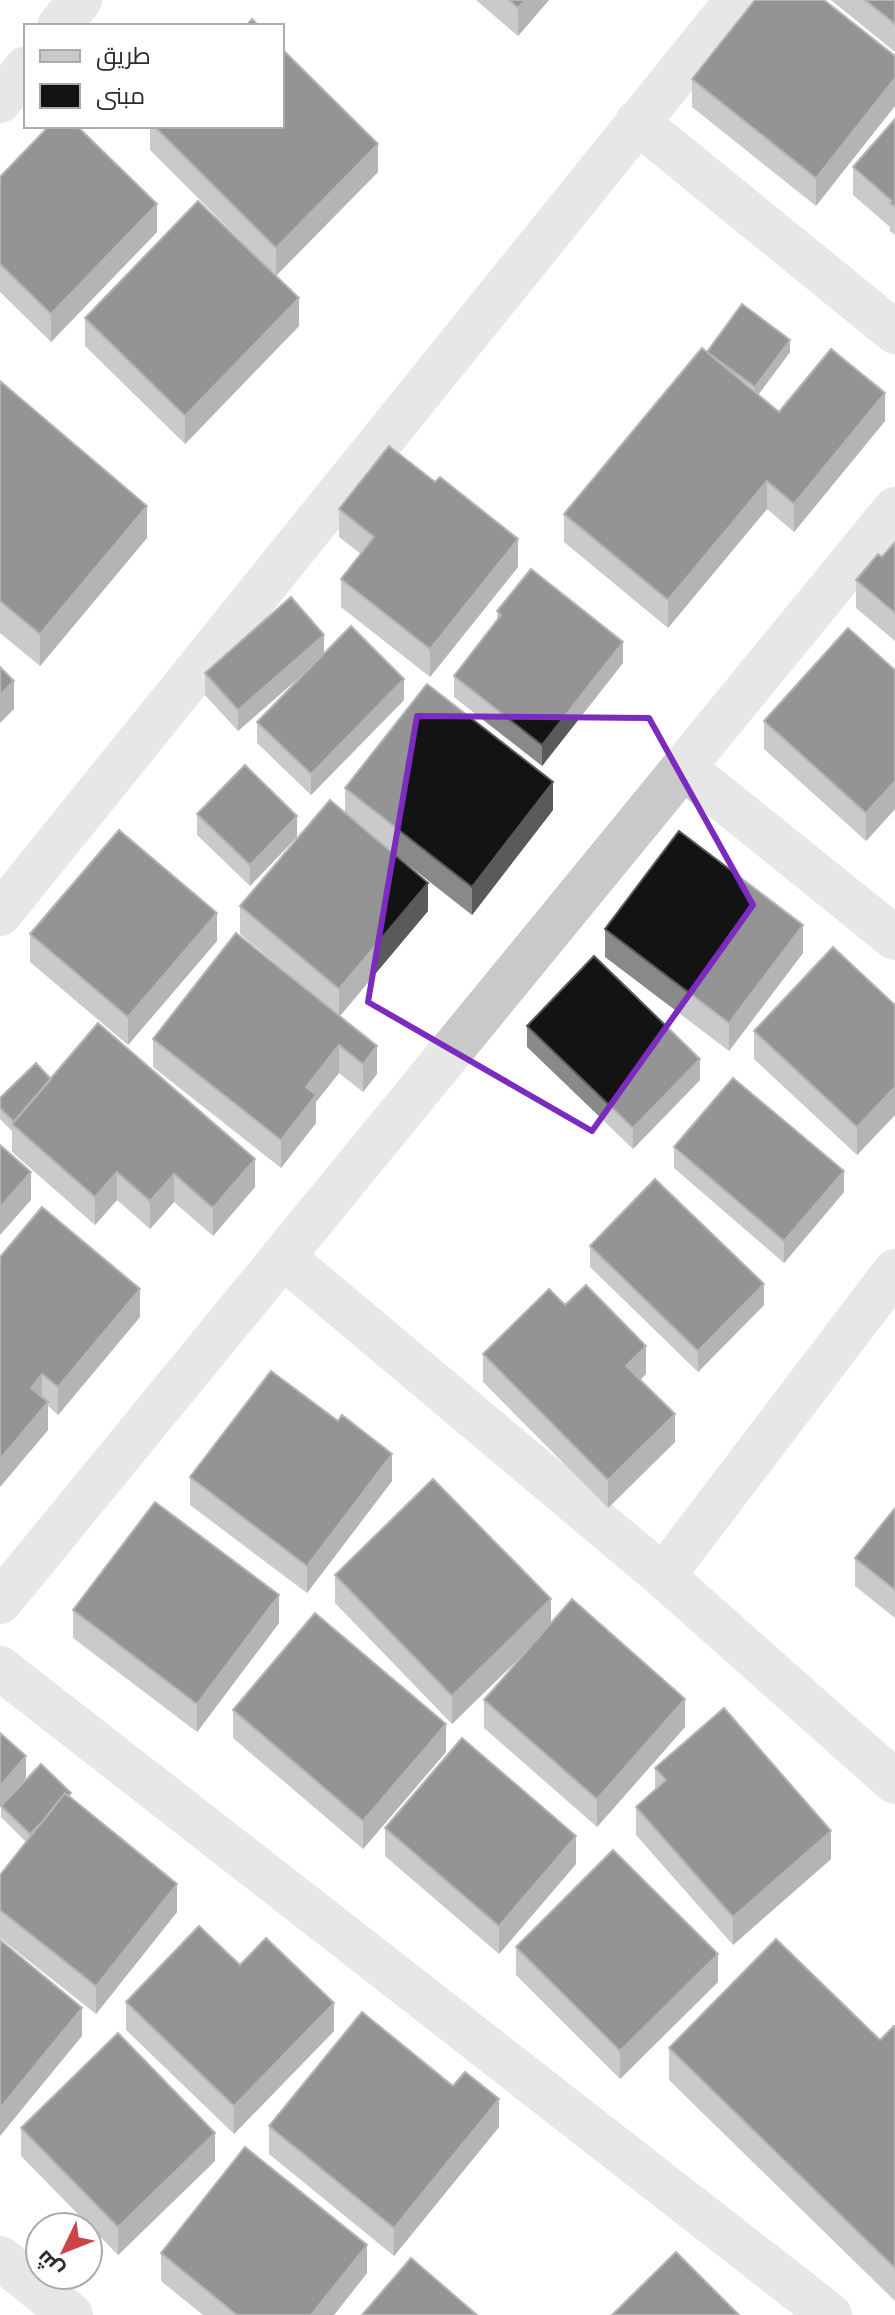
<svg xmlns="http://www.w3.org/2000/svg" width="895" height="2315" font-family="'Noto Sans',Cairo,sans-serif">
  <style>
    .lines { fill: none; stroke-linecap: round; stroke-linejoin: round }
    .street { stroke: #c9c9c9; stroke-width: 44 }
    .wall { fill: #898989 }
    .shaded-wall { fill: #5a5a5a }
    .building { fill: #131313; stroke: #5a5a5a; stroke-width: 2 }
    .marked { fill: none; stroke: #7b2cbf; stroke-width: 6; stroke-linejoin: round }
  </style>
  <rect width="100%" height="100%" fill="#fff"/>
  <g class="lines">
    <path class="street" d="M59 26 80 0
      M0 101 26 68
      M637 122 895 332
      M684 768 895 938
      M0 914 737 0
      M283 1257 663 1576 895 1782
      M663 1576 895 1271
      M0 1602 895 509
      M0 1668 830 2315
      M0 2258 71 2315"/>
  </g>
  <path class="wall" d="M476 0H549L518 36Z
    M824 0 816 206 692 107V79Z
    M831 0H895V52Z
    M895 119V235L890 231V227L853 195V167Z
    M150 126H282L378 172 276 275 299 326 185 444 85 346V318L256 256 150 150Z
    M0 177 157 232 51 342 0 292Z
    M707 352H790L758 395 779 412 885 421 794 532 767 509 668 628 564 542V514Z
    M0 381 147 538 40 666 0 633Z
    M435 482 518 567 430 677 341 607V579L361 554 339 537V509Z
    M895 542V641L856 608V580L882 557Z
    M497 611 623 663 542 766 454 697V676L497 620Z
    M324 654 404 700 311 795 257 743V722L311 667 238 731 205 695V673Z
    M895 670V809L866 841 764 749V721Z
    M345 788 553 810 472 915 393 853 428 911 340 1016 377 1074 363 1092 339 1073 316 1102V1123L281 1168 153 1067V1039L298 982 240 934V906L345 813Z
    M197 814 297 837 250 886 197 835Z
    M605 929 803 953 729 1051 605 957Z
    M30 934 217 941 128 1045 30 962Z
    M895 1005V1115L857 1155 754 1059V1031Z
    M527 1026 700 1080 633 1149 527 1047Z
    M51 1079 255 1187 213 1236 174 1202 150 1229 117 1200 95 1225 12 1152V1131L0 1119V1098Z
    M674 1147 844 1192 784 1263 674 1168Z
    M590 1246 764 1305 698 1372 590 1267Z
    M0 1257 140 1317 58 1415 48 1406V1430L0 1487Z
    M565 1305 646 1374 640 1380 675 1442 608 1508 483 1382V1354Z
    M190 1477 392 1481 307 1593 190 1505Z
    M895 1508V1618L855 1586V1558Z
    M335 1575 551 1624 685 1727 597 1827 484 1728V1700L531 1647 452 1724 335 1603Z
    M73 1610 279 1623 197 1732 73 1638Z
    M233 1710 446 1752 363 1849 233 1738Z
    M655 1768 831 1859 733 1945 636 1835V1807L655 1790Z
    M26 1778 2 1805 71 1798 177 1912 96 2014 0 1938V1875L26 1842 1 1817V1806Z
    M385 1828 576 1864 499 1954 385 1856Z
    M516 1947 718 1982 620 2079 516 1975Z
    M240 1965 334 2031 234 2134 126 2030V2002Z
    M895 2027V2301L669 2080V2048L880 2040Z
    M453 2086 499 2127 394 2256 269 2154V2126Z
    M21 2128 215 2161 118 2255 21 2156Z
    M161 2253 367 2273 334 2315H203L161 2281Z"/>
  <path class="shaded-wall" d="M525 0H549L518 36V8Z
    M895 78V106L816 206V178Z
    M378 144V172L276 276V248Z
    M157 204V232L51 342V314Z
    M299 298V326L185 444V416Z
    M790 340V352L755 399V387Z
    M885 393V421L794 532V504Z
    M767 481V509L668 628V600Z
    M147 506V538L40 666V634Z
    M518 539V567L430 677V649Z
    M324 635V656L238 731V710Z
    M623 642V663L542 766V745Z
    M404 679V700L311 795V774Z
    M14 681V709L0 723V695Z
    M895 781V809L866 841V813Z
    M553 782V810L472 915V887Z
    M297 816V837L250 886V865Z
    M428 883V911L339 1017V989Z
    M217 913V941L128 1045V1017Z
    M803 925V953L729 1051V1023Z
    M339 1045V1073L316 1102V1123L281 1168V1140L306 1087Z
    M377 1046V1074L363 1092V1064Z
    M700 1059V1080L633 1149V1128Z
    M895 1087V1115L857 1155V1127Z
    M255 1159V1187L213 1236V1208Z
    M844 1171V1192L784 1263V1241Z
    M31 1172V1200L0 1235V1207Z
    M117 1172V1200L95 1225V1197Z
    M174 1174V1202L150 1229V1201Z
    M764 1284V1305L698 1372V1351Z
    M140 1289V1317L58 1415V1387Z
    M646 1346V1374L626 1394V1366Z
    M42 1374V1402L31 1388Z
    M48 1402V1430L0 1487V1459Z
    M675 1414V1442L608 1508V1480Z
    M392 1454V1481L307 1593V1566Z
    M279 1595V1623L197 1732V1704Z
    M551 1599V1627L452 1724V1696Z
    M685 1699V1727L597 1827V1799Z
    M446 1724V1752L363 1849V1821Z
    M26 1756V1778L0 1807V1786Z
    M831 1831V1859L733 1945V1917Z
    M576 1836V1864L499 1954V1926Z
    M177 1884V1912L96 2014V1986Z
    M718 1954V1982L620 2079V2051Z
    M334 2003V2031L234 2134V2106Z
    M82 2008V2036L0 2136V2108Z
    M499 2099V2127L394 2256V2228Z
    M215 2133V2161L118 2255V2227Z
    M367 2245V2273L334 2315H311Z"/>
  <path class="building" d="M509 0H525L518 8Z
    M755 0H824L895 56V78L816 178 692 79Z
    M865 0H895V24Z
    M252 19 259 26H246Z
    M282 49 378 144 276 248 154 126H282Z
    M895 119V207L890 203 892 201 853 167Z
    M49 126H77L157 204 51 314 0 264V177Z
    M198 201 299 298 185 416 85 318Z
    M742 304 790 340 755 387 707 352Z
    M702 348 779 412 831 349 885 393 794 504 767 481 668 600 564 514Z
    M0 381 147 506 40 634 0 601Z
    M389 446 435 482 440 477 518 539 430 649 341 579 374 537 339 509Z
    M895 542V613L856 580 878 554 882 557Z
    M531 569 623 642 542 745 454 676 501 615 497 611Z
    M291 597 324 635 238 710 205 673Z
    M351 626 404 679 311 774 257 722Z
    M848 628 895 670V781L866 813 764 721Z
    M0 667 14 681 0 695Z
    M427 684 553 782 472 887 345 788Z
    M245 765 297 816 250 865 197 814Z
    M330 800 428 883 339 989 240 906Z
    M119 830 217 913 128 1017 30 934Z
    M679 831 803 925 729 1023 605 929Z
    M236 933 377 1046 363 1064 339 1045 306 1087 316 1095 281 1140 153 1039Z
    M833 947 895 1005V1087L857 1127 754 1031Z
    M594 956 700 1059 633 1128 527 1026Z
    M98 1023 255 1159 213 1208 174 1174 150 1201 117 1172 95 1197 12 1124Z
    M36 1063 51 1079 14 1122 0 1108V1098Z
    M733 1078 844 1171 784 1241 674 1147Z
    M0 1145 31 1172 0 1207Z
    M655 1179 764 1284 698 1351 590 1246Z
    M42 1207 140 1289 58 1387 42 1374 31 1388 48 1402 0 1459V1257Z
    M586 1285 646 1346 626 1366 675 1414 608 1480 483 1354 549 1289 565 1305Z
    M271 1371 338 1421 342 1415 392 1454 307 1566 190 1477Z
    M433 1479 551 1599 452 1696 335 1575Z
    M155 1502 279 1595 197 1704 73 1610Z
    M895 1508V1590L855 1558Z
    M572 1599 685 1699 597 1799 484 1700Z
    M315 1613 446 1724 363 1821 233 1710Z
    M724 1708 831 1831 733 1917 636 1807 666 1780 655 1768Z
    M0 1733 26 1756 0 1786Z
    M462 1738 576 1836 499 1926 385 1828Z
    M41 1764 71 1793 68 1796 65 1793 44 1820 30 1834 1 1806Z
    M65 1793 177 1884 96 1986 0 1910V1875Z
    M613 1850 718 1954 620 2051 516 1947Z
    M199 1926 240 1965 266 1938 334 2003 234 2106 126 2002Z
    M776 1939 880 2040 894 2026 895 2027V2268L669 2048Z
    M0 1940 82 2008 0 2108Z
    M362 2012 453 2086 465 2072 499 2099 394 2228 269 2126Z
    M118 2033 215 2133 118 2227 21 2128Z
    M245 2147 367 2245 311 2315H237L161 2253Z
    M676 2252 739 2315H612Z
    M411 2258 477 2315H362Z"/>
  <path d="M0 0H895V2315H0ZM417 716 649 718 753 905 592 1131 368 1002Z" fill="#fff" fill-opacity=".55" fill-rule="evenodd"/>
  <path class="marked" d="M417 716 649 718 753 905 592 1131 368 1002Z"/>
  <rect x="24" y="24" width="260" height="104" fill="#ffffff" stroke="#ababab" stroke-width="2"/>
  <rect x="40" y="50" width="40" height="12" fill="#c9c9c9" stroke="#ababab" stroke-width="2"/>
  <text x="96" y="64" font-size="24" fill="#2c2c2c">طريق</text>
  <rect x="40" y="84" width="40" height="24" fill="#131313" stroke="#ababab" stroke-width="2"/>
  <text x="96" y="104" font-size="24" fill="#2c2c2c">مبنى</text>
  <g transform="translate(64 2251) rotate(227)"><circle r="38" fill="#ffffff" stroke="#ababab" stroke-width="2"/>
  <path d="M0-6L14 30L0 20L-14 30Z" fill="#ce4346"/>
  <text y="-12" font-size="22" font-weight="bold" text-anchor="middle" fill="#2c2c2c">ش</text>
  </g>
</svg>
